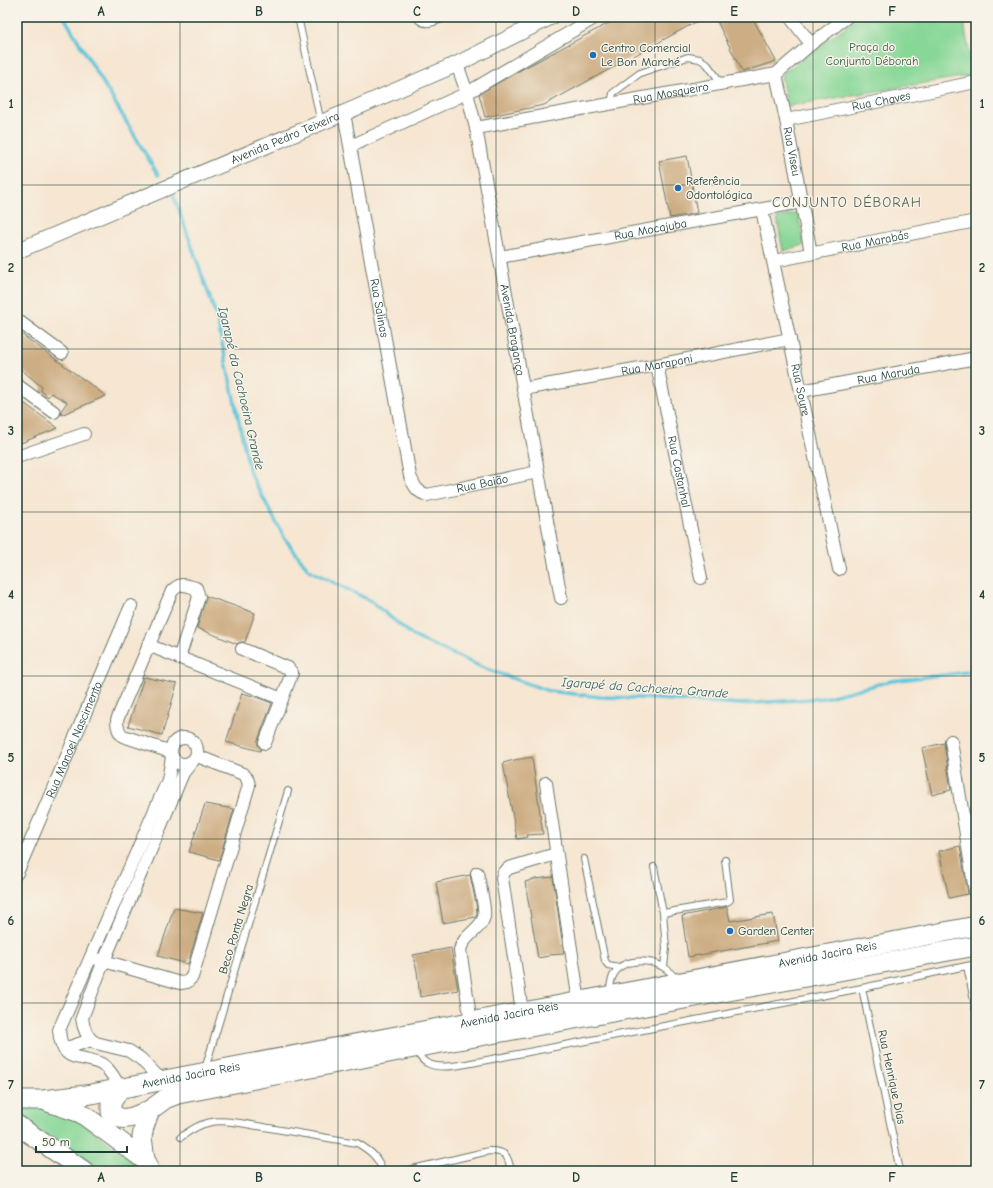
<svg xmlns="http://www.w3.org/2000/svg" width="993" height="1188" font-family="'Comic Neue',sans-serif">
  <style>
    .green { fill: #88d797; stroke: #548a66 }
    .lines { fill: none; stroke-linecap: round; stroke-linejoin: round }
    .stream { stroke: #5dc4d9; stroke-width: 3.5 }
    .building { fill: #cdad83 }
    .service-casing { stroke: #6a786b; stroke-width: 8 }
    .minor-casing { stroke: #6a786b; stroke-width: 14 }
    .tertiary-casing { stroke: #6a786b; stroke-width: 17 }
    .primary-casing { stroke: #6a786b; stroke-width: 21 }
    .service { stroke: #fff; stroke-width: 6 }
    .minor { stroke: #fff; stroke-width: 12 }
    .tertiary { stroke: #fff; stroke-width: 15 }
    .primary { stroke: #fff; stroke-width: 19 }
    .grid { fill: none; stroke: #1f3d34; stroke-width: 1; stroke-opacity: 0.55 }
    .poi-dot { fill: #1f6fb2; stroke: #f7f3e8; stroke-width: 1.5 }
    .labels { text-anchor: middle; stroke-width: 3; stroke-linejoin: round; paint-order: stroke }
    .park-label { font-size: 12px; fill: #345c48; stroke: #f7f3e8 }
    .poi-label { font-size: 12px; fill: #1f3d34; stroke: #f7f3e8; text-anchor: start }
    .street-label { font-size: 12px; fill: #1f3d34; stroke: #f7f3e8 }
    .water-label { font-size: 13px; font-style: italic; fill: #2e5f5d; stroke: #f7f3e8 }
    .quarter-label { font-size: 14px; letter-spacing: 1px; fill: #5c6450; stroke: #f7f3e8 }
    .neatline { fill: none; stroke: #1f3d34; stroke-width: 1.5 }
    .grid-label { font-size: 13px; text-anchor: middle; font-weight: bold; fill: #1f3d34 }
  </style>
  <rect width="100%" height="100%" fill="#f7f3e8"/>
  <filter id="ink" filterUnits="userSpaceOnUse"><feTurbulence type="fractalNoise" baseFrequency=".025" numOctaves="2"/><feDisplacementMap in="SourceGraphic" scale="8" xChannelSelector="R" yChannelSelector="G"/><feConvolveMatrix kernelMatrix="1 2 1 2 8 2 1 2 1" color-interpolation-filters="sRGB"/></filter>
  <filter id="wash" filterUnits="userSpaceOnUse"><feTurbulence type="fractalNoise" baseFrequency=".012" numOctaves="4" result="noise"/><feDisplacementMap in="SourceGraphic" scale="16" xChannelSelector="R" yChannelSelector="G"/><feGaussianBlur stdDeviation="0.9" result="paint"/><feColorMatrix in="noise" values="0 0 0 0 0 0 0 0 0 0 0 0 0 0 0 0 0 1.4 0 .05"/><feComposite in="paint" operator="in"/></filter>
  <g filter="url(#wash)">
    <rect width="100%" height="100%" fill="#f6e6d2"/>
    <path class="green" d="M858 17H963L973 75 787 106 781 75Z
      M798 213 804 245 783 251 777 218Z
      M17 1105H36L77 1120 130 1158 138 1171H99C75 1150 45 1135 17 1120Z"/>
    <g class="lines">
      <path class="stream" d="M64 17 158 175
        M174 196 216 315 250 473 285 539 309 570 369 600 415 637 486 669 549 691 600 697 639 698 742 704 824 698 891 681 976 671"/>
    </g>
    <g id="blocks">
      <path class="building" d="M620 17H705L544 105 485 117 479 94 515 73Z
        M715 17H752L776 61 742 72Z
        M687 156 697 213 670 218 659 161Z
        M17 331 106 396 61 415V411L67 402 51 393 48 397 41 391 42 387 17 366Z
        M17 398 58 428 21 443 17 440Z
        M206 596 255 613 245 642H241L237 644 197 628Z
        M144 677 177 684 162 735 128 726Z
        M242 693 253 696 272 703 258 740V745L261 749 260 751 226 742Z
        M944 743 951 790 932 795 922 748Z
        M532 757 543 834 527 835 528 837 517 839 503 763 514 760Z
        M205 804 234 809 219 860 189 852Z
        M960 846 968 894 949 898 939 851Z
        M470 875 476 903 477 913 476 917 443 923 436 882Z
        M553 877 564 954 549 955V956L538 958 525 882 535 879Z
        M727 907 730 921 773 914 778 941 688 957 682 916Z
        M174 908 203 913 188 964 158 956Z
        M451 948 458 990 420 997 417 971 413 955Z"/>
    </g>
  </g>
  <g filter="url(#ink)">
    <use href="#blocks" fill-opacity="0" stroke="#6a786b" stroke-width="1"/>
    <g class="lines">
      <g class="service-casing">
        <path id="service" d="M298 17 321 123
          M611 104 613 93 640 73 688 57 700 59 707 64 722 84
          M584 859 605 961 608 965 619 967
          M654 867 663 913
          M967 966 976 1011
          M664 967 666 948 663 913 727 902 730 900 725 860
          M862 988 900 1171
          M610 992C610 986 611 979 614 974 623 958 649 959 663 967 669 970 673 975 676 980
          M416 1051C419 1055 422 1061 427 1063 438 1069 454 1066 466 1064L862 988 976 964
          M205 1069 288 791
          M181 1137C202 1121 215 1119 240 1123L357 1143C369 1150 379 1157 382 1171
          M404 1171 489 1151C506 1151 508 1155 511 1171"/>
      </g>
      <g class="minor-casing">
        <g id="minor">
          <path d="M420 17C426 23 432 19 439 17"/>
          <path d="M790 17 811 44"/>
          <path id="s1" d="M457 64 467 93 476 128 561 598"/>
          <path id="s2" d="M776 74 786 120 811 253"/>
          <path id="s3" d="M344 113 410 476C414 486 417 492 427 495L538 472"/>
          <path id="s4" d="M786 120 976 82"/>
          <path id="s5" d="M476 128 776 74 811 44 847 17"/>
          <path d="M351 146 467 93 596 17"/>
          <path id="s6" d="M762 210 839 569"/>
          <path id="s7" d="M500 257 801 202"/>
          <path id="s8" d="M774 261 976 221"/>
          <path d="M17 320 62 353"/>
          <path id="s9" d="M657 365 701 578"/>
          <path d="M17 385 54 412"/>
          <path id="s10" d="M523 389 657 365 790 339"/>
          <path id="s11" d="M801 391 976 358"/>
          <path d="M17 457 84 434"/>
          <path d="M148 645 282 699"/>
          <path d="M242 649 288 668 292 673 265 743"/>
          <circle cx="184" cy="751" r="13"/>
          <path d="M951 741 976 897"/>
          <path d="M171 752 123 736C118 732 117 727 117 720L172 591C181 582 184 585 196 588L199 597 179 658"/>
          <path d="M546 783 579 1002"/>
          <path id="s12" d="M17 873 131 606"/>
          <path d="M97 959 180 983 187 982 192 977 249 785 247 778 243 774 197 756"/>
          <path d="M522 1011 502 878 504 872 509 868 556 854"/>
          <path d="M471 1022 460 950C463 935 480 931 484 917 486 909 479 882 477 873"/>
          <path d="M64 1049 91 1040"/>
          <path d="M161 1080 141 1059 129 1051 96 1043C87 1039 83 1027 82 1018L101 968 183 773 191 763"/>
          <path d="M120 1088C115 1080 111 1070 103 1065 81 1052 62 1067 59 1030L168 780 172 757"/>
        </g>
      </g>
      <g class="tertiary-casing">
        <g id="tertiary">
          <path id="s13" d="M17 251 344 113 457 64 551 17"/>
        </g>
      </g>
      <g class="primary-casing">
        <g id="primary">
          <path d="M120 1088 111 1103V1112C122 1125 136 1115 150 1110"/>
          <path id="s14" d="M17 1100H43L86 1095 976 926"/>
          <path d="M48 1102 81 1113 145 1160 148 1165"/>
          <path d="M17 1125 84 1171"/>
          <path d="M145 1160 142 1137 144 1127 150 1110 165 1099 178 1094 414 1048 976 946"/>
        </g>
      </g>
      <use href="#service" class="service"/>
      <use href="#minor" class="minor"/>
      <use href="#tertiary" class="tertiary"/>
      <use href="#primary" class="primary"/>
    </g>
  </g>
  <path class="grid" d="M180 17V1171M338 17V1171M496 17V1171M655 17V1171M813 17V1171M17 185H976M17 349H976M17 512H976M17 676H976M17 839H976M17 1003H976"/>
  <g class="poi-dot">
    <circle cx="593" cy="55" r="4"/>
    <circle cx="678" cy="188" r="4"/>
    <circle cx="730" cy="931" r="4"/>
  </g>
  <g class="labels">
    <g class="park-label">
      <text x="872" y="51">Praça do<tspan x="872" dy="14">Conjunto Déborah</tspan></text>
    </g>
    <g class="poi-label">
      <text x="601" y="52">Centro Comercial<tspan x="601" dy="14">Le Bon Marché</tspan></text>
      <text x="686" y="185">Referência<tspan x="686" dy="14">Odontológica</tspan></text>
      <text x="738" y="935">Garden Center</text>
    </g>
    <g class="street-label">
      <text dy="4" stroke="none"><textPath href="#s5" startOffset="198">Rua Mosqueiro</textPath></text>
      <text dy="4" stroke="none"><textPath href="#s4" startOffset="97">Rua Chaves</textPath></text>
      <text dy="4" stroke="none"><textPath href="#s13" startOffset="291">Avenida Pedro Teixeira</textPath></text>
      <text dy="4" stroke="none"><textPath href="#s2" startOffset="79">Rua Viseu</textPath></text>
      <text dy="4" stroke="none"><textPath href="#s7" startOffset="153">Rua Mocajuba</textPath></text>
      <text dy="4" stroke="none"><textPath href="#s8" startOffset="103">Rua Marabás</textPath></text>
      <text dy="4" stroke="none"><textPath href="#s3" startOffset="198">Rua Salinas</textPath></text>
      <text dy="4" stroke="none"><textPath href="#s1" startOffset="272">Avenida Bragança</textPath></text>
      <text dy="4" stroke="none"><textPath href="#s10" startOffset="136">Rua Marapani</textPath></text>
      <text dy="4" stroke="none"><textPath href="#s11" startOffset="89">Rua Maruda</textPath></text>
      <text dy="4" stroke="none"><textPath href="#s6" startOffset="184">Rua Soure</textPath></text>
      <text dy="4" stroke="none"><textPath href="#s9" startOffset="109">Rua Castanhal</textPath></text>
      <text dy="4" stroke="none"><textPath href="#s3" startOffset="452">Rua Baião</textPath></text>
      <text dy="4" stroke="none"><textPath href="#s12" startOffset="145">Rua Manoel Nascimento</textPath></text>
      <text transform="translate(236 929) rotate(-73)" y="4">Beco Ponta Negra</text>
      <text dy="4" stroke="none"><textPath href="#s14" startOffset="824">Avenida Jacira Reis</textPath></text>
      <text dy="4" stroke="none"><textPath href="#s14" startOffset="500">Avenida Jacira Reis</textPath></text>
      <text dy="4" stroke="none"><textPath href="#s14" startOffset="176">Avenida Jacira Reis</textPath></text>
      <text transform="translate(892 1077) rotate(78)" y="4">Rua Henrique Dias</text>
    </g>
    <g class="water-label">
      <text transform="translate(242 388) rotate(77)" y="5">Igarapé da Cachoeira Grande</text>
      <text transform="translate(645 687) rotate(4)" y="5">Igarapé da Cachoeira Grande</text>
    </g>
    <g class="quarter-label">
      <text x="847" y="207">CONJUNTO DÉBORAH</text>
    </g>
  </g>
  <rect width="993" height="1188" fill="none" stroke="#f7f3e8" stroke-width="44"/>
  <path d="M36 1146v6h91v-6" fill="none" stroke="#1f3d34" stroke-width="2"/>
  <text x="42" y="1146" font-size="12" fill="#1f3d34" stroke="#f7f3e8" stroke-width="3" paint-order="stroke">50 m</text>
  <rect x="22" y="22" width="949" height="1144" class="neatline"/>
  <g class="grid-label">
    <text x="101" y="16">A</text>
    <text x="259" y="16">B</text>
    <text x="417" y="16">C</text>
    <text x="576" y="16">D</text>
    <text x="734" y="16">E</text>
    <text x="892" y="16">F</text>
    <text x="11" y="108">1</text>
    <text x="982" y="108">1</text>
    <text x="11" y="272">2</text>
    <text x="982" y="272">2</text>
    <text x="11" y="435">3</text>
    <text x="982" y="435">3</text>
    <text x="11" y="599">4</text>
    <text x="982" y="599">4</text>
    <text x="11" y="762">5</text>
    <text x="982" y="762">5</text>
    <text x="11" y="925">6</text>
    <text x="982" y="925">6</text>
    <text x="11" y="1089">7</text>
    <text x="982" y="1089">7</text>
    <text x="101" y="1182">A</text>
    <text x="259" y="1182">B</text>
    <text x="417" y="1182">C</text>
    <text x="576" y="1182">D</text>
    <text x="734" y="1182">E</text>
    <text x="892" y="1182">F</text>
  </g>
</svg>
